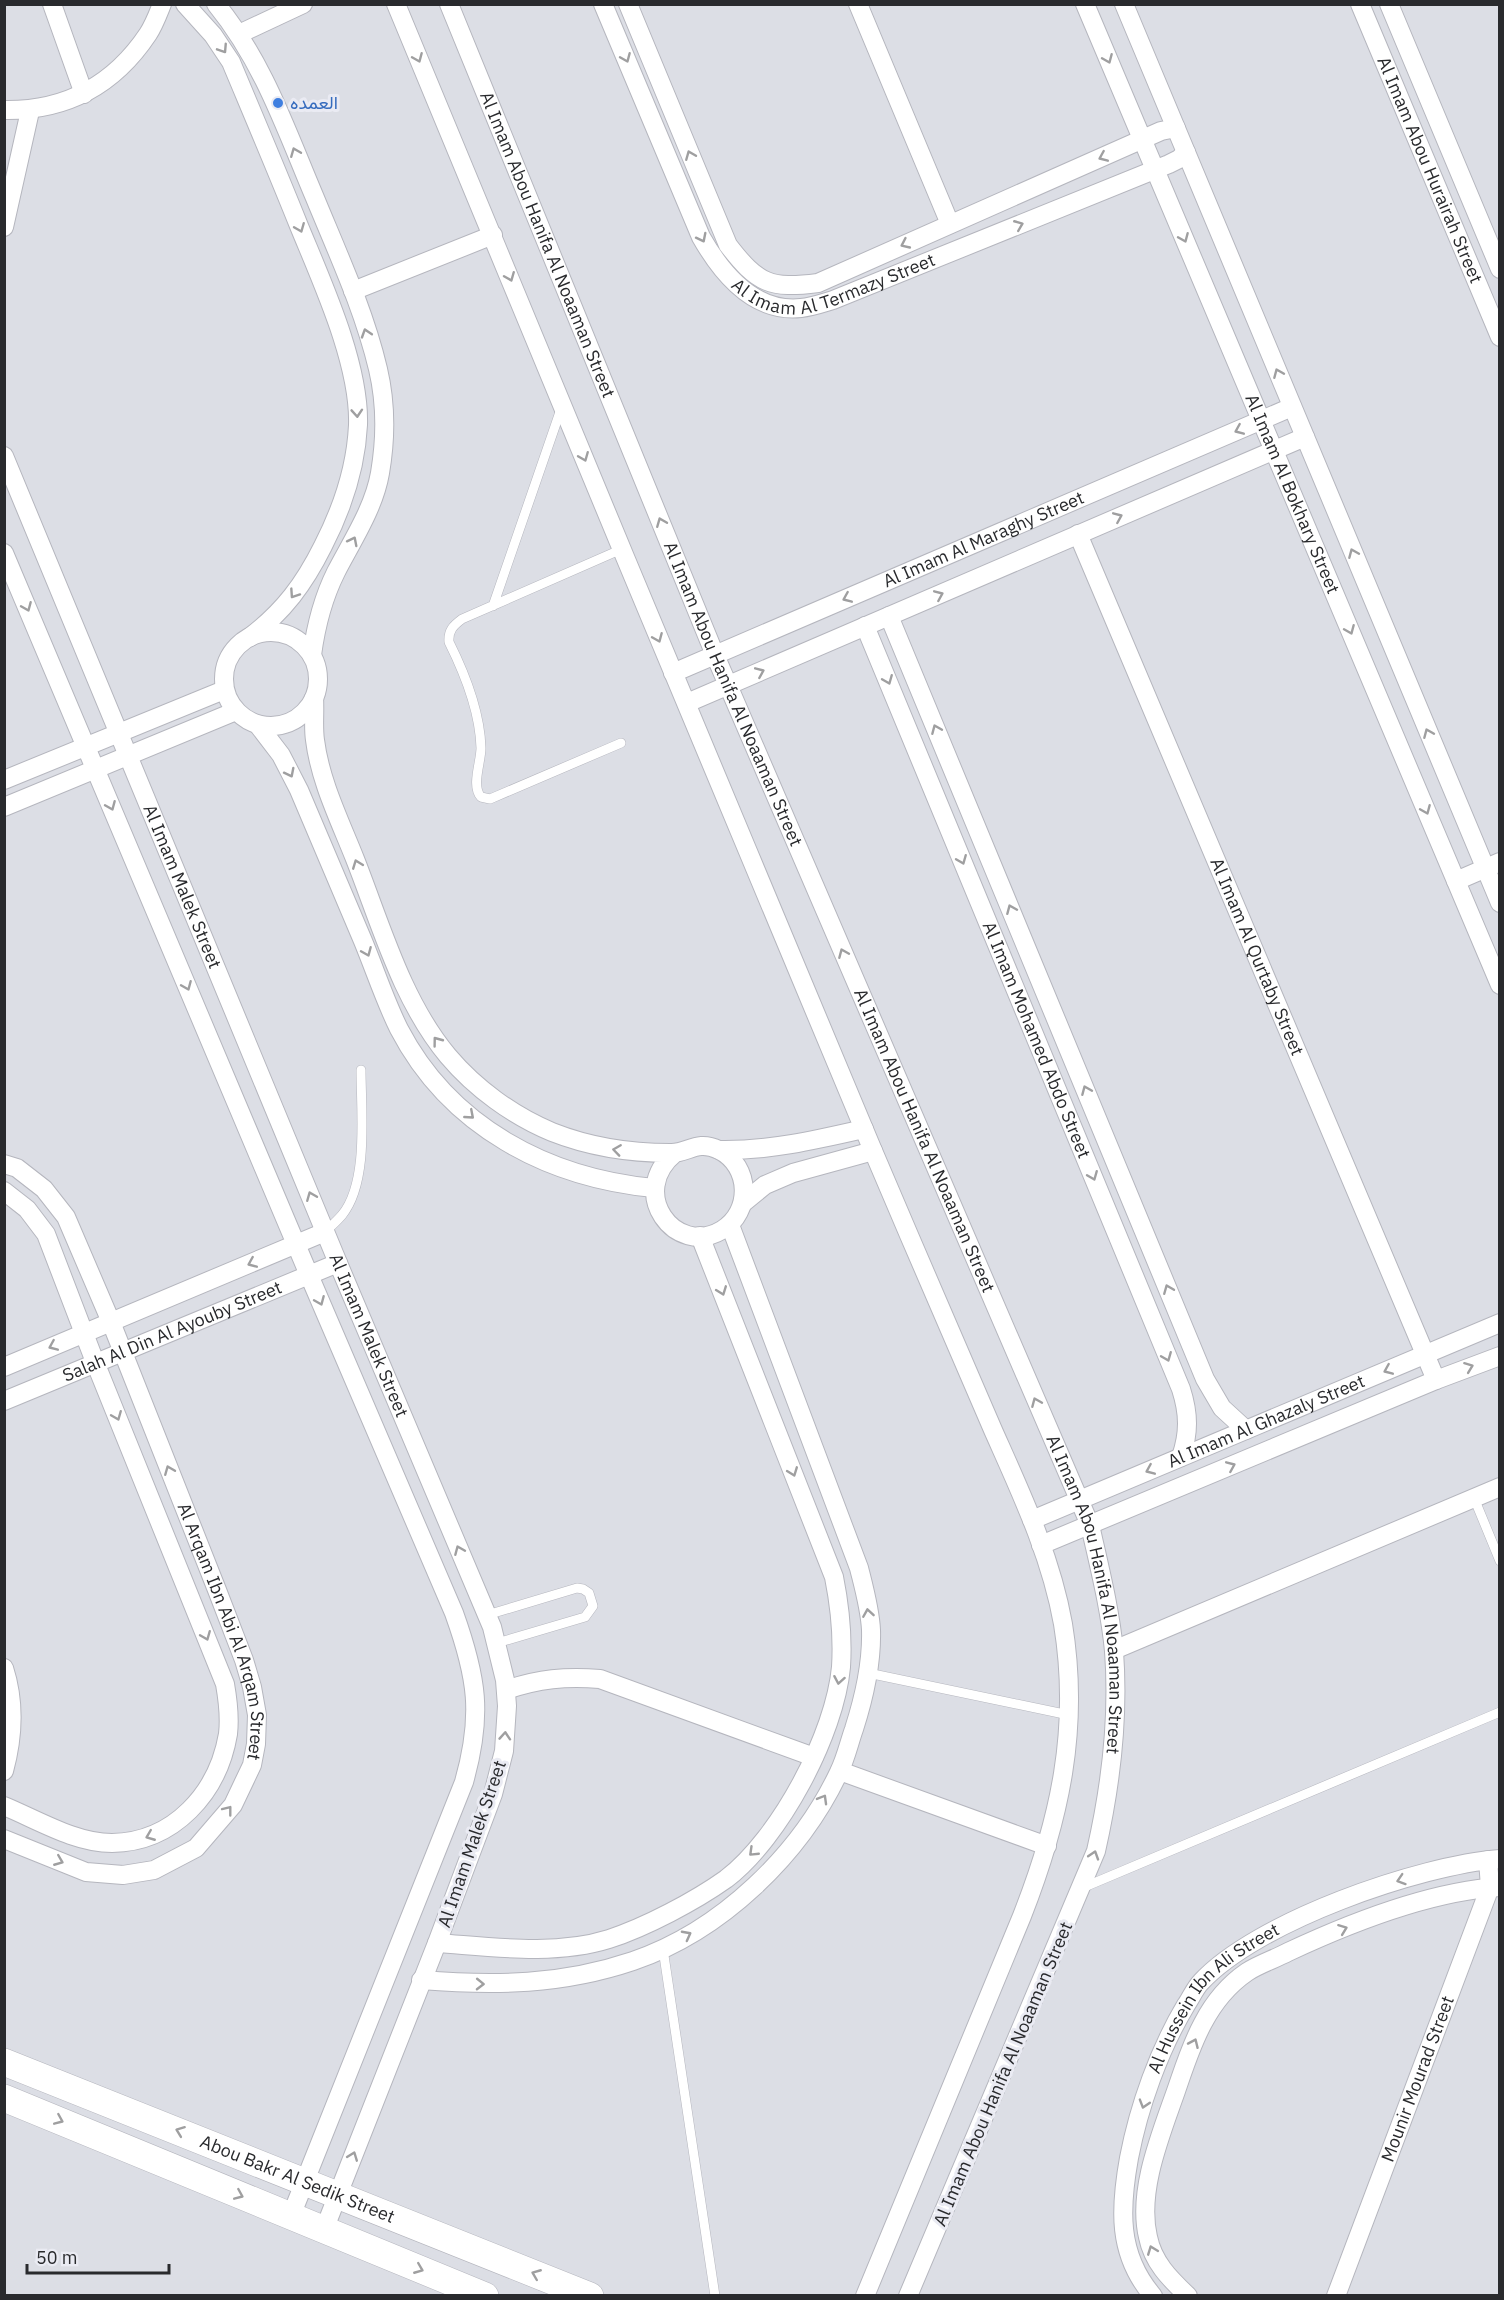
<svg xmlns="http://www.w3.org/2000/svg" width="1504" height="2300" font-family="'IBM Plex Sans',Vazirmatn,sans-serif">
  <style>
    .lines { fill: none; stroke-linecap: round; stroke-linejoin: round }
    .lane-casing { stroke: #b5b6be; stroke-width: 10 }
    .street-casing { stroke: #b5b6be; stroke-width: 20 }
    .secondary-casing { stroke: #b5b6be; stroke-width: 28 }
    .lane { stroke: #fff; stroke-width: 9 }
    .street { stroke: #fff; stroke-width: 18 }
    .secondary { stroke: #fff; stroke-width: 27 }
    .oneway { stroke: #9f9fa0 }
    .shop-dot { fill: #3f7fe0; stroke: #eaebf3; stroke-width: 2 }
    .labels { text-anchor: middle; stroke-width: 6; stroke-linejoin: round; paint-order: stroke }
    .shop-label { font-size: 18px; fill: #366cbe; stroke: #eaebf3; text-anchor: start }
    .street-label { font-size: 18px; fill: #292a2d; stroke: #eaebf3 }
  </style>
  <rect width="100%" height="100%" fill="#dcdee5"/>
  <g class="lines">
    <g class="lane-casing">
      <path id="lane" d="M493 606 561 409
        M621 743 490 799 481 797C471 786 481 762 481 748 480 711 465 674 449 642 448 630 454 625 462 619L622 549
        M325 1232C331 1226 337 1221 342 1215 369 1182 361 1111 361 1070
        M1474 1498 1500 1561
        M487 1615 577 1588 583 1589 589 1593 593 1606 585 1617 497 1643
        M868 1673 1069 1715
        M1082 1888 1500 1712
        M663 1949 715 2296"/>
    </g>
    <g class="street-casing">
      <g id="street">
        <path d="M52 4 84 94"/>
        <path d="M185 4 213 35 231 62C254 117 277 171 299 226 322 282 360 364 358 425 356 467 342 509 323 546 304 584 284 611 250 637"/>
        <path d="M216 4C264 63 286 130 315 198 338 254 364 310 378 369 386 403 386 438 380 473 374 508 352 541 336 572 323 598 316 625 312 655"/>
        <path d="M396 4C473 188 548 373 625 557 706 753 790 950 871 1146 911 1241 953 1336 993 1430 1021 1493 1051 1556 1063 1624 1080 1728 1060 1819 1022 1916L865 2296"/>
        <path id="s1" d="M449 4 715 655 1090 1525C1099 1566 1110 1608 1114 1651 1119 1718 1111 1785 1096 1851L908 2296"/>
        <path id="s2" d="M603 4 701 237C722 274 754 313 801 308 812 307 823 303 833 300L1169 164 1179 159 1186 152"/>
        <path d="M628 4 728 245C758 284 770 289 818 283L1161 131 1176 128"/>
        <path d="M858 4 950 224"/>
        <path id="s3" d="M1085 4 1500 985"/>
        <path d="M1124 4 1500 903"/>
        <path id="s4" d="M1360 4 1500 337"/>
        <path d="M1389 4 1500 269"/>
        <path d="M239 34 303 4"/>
        <path d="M4 110C66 111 114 85 148 34 154 25 158 14 162 4"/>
        <path d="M4 227 30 111"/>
        <path d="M353 291 493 235"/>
        <path id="s5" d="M4 456 338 1263 492 1627 505 1680 507 1706 504 1751 493 1794 437 1943 324 2230"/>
        <path id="s6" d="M1078 534 1436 1380"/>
        <path d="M4 553 309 1275 454 1613C477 1677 483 1715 464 1782L291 2216"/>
        <path d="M889 616 1205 1379 1222 1408 1246 1430"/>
        <path id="s7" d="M865 626 1181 1389C1189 1414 1189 1433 1181 1457"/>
        <circle cx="271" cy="679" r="47"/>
        <path id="s8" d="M673 673 1292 407"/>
        <path d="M314 698C315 712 313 727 315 740 320 781 340 821 355 859 381 925 402 1001 448 1056 475 1088 513 1116 552 1132 590 1147 629 1153 670 1153 688 1154 696 1139 719 1150 751 1166 752 1212 722 1230 675 1258 627 1192 675 1153"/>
        <path d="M687 703 1305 437"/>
        <path d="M258 725 281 755 299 790C320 840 341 890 363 941 375 970 385 1001 399 1029 450 1127 548 1178 654 1188"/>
        <path d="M4 780 224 690"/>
        <path d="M4 807 236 711"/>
        <path d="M1456 881 1500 862"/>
        <path d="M719 1150C769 1151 816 1140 864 1129"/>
        <path id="s9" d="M4 1164 17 1168 44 1189 66 1217 111 1322 217 1590 244 1660 252 1687 257 1715 256 1744 252 1765 233 1805 196 1848 154 1870 123 1875 86 1872 4 1839"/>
        <path d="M4 1191 27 1209 46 1234 95 1362 225 1684C228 1701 230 1717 228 1734 218 1793 174 1842 112 1843 75 1843 38 1820 4 1806"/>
        <path d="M743 1203 765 1185 793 1173 873 1151"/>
        <path d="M4 1367 325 1232"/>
        <path id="s10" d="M4 1401 338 1263"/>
        <path id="s11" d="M1032 1520 1500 1323"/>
        <path d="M1041 1545 1436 1380 1500 1356"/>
        <path d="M1114 1650 1500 1487"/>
        <path d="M4 1668C15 1702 13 1738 4 1771"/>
        <path d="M506 1690C538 1679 566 1676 600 1679L814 1757"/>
        <path d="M840 1771 1047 1846"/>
        <path d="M437 1943C493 1947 555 1956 609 1939 646 1927 695 1901 726 1879 780 1838 835 1734 841 1667 843 1636 840 1607 834 1577L700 1236"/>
        <path d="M421 1980C495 1986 562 1985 633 1961 721 1931 800 1855 839 1772 846 1758 849 1743 854 1729 864 1698 872 1663 871 1630 870 1609 864 1588 859 1568L730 1225"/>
        <path id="s12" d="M1153 2296C1117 2254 1120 2208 1129 2158 1139 2106 1159 2050 1186 2005 1191 1998 1195 1988 1201 1982 1256 1922 1419 1865 1500 1859"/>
        <path d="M1188 2296C1169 2278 1153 2262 1148 2237 1137 2191 1161 2134 1176 2091 1184 2068 1191 2045 1203 2023 1213 2004 1228 1985 1247 1972 1259 1964 1275 1959 1288 1952 1350 1923 1431 1891 1500 1887"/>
        <path id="s13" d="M1336 2296 1490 1887 1488 1860"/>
      </g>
    </g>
    <g class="secondary-casing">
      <g id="secondary">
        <path id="s14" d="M4 2062 590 2296"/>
        <path d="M4 2098 485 2296"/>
      </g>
    </g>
    <use href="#lane" class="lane"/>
    <use href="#street" class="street"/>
    <use href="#secondary" class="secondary"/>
  </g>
  <defs><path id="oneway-chevron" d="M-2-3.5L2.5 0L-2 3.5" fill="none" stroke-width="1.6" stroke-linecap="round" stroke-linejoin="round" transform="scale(1.5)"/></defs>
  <g class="oneway">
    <use href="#oneway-chevron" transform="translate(223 49) rotate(57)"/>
    <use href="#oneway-chevron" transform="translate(418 58) rotate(67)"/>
    <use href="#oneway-chevron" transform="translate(626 58) rotate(67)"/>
    <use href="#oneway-chevron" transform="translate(1108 59) rotate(67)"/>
    <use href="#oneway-chevron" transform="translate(295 152) rotate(-112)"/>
    <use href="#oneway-chevron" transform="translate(690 155) rotate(-112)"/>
    <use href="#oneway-chevron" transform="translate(1103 157) rotate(157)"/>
    <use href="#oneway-chevron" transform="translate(1019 225) rotate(-22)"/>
    <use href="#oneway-chevron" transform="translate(300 228) rotate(68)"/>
    <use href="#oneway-chevron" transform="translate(702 238) rotate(63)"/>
    <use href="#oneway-chevron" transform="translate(1184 238) rotate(67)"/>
    <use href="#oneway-chevron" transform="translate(905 244) rotate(155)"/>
    <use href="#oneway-chevron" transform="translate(510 277) rotate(68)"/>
    <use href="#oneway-chevron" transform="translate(366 333) rotate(-108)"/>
    <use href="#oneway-chevron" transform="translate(1278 373) rotate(-113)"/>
    <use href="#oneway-chevron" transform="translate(357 413) rotate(86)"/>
    <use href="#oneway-chevron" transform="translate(1239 430) rotate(157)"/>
    <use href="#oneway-chevron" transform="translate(584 457) rotate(68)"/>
    <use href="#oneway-chevron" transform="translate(1118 517) rotate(-23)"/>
    <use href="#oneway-chevron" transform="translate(661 522) rotate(-112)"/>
    <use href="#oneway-chevron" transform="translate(353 541) rotate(-63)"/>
    <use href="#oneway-chevron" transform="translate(1353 553) rotate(-113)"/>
    <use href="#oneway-chevron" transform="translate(294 594) rotate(124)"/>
    <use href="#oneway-chevron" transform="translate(939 595) rotate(-23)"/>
    <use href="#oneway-chevron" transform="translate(847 598) rotate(157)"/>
    <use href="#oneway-chevron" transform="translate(27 607) rotate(67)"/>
    <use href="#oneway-chevron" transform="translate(1350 630) rotate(67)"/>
    <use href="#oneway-chevron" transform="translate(658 638) rotate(67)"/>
    <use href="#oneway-chevron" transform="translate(760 672) rotate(-23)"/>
    <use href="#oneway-chevron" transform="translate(888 680) rotate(68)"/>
    <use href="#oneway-chevron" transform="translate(936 729) rotate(-113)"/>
    <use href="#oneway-chevron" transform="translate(1428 733) rotate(-113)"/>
    <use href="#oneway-chevron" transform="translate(290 773) rotate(63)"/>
    <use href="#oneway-chevron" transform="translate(111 806) rotate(67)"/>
    <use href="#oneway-chevron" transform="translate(1426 810) rotate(67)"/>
    <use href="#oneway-chevron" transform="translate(962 860) rotate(68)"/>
    <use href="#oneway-chevron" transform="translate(357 864) rotate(-111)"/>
    <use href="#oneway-chevron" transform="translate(1011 909) rotate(-113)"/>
    <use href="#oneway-chevron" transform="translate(367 952) rotate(67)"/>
    <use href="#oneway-chevron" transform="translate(843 953) rotate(-113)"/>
    <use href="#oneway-chevron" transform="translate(187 986) rotate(67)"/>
    <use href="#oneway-chevron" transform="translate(437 1041) rotate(-127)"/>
    <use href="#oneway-chevron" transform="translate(1086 1090) rotate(-113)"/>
    <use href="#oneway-chevron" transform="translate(470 1115) rotate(41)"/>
    <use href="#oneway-chevron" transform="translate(617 1150) rotate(-172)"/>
    <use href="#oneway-chevron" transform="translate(1093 1176) rotate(68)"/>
    <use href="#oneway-chevron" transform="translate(311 1196) rotate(-112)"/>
    <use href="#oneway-chevron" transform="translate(252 1263) rotate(157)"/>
    <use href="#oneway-chevron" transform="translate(1168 1289) rotate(-112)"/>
    <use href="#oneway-chevron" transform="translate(722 1291) rotate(69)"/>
    <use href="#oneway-chevron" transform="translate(320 1301) rotate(67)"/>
    <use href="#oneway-chevron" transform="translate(53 1346) rotate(157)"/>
    <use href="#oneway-chevron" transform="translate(1167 1357) rotate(68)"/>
    <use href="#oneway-chevron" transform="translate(1469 1367) rotate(-21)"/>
    <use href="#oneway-chevron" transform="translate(1388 1370) rotate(157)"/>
    <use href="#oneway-chevron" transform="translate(1036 1402) rotate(-113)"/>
    <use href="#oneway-chevron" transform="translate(117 1416) rotate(68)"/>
    <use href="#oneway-chevron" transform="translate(1231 1466) rotate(-23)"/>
    <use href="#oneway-chevron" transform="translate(169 1470) rotate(-112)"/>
    <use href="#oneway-chevron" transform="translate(1150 1470) rotate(157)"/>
    <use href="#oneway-chevron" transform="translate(793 1472) rotate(69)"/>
    <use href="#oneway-chevron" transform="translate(459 1550) rotate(-113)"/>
    <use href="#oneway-chevron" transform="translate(868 1613) rotate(-99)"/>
    <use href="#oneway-chevron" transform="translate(206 1636) rotate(68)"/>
    <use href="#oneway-chevron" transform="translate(839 1680) rotate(100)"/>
    <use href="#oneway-chevron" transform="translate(505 1736) rotate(-86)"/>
    <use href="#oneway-chevron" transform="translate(823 1799) rotate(-60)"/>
    <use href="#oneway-chevron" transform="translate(228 1810) rotate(-52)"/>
    <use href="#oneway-chevron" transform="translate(150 1836) rotate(158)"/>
    <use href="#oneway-chevron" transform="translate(753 1852) rotate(136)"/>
    <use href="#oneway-chevron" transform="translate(1094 1855) rotate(-72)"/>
    <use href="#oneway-chevron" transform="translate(59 1861) rotate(22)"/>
    <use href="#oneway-chevron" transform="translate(1401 1880) rotate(162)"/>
    <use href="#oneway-chevron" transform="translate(1343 1929) rotate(-21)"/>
    <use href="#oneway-chevron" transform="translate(687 1935) rotate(-28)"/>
    <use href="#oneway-chevron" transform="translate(480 1984) rotate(1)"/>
    <use href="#oneway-chevron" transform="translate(1194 2043) rotate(-66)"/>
    <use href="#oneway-chevron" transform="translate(1144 2104) rotate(107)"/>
    <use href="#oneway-chevron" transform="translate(59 2120) rotate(23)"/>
    <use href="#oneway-chevron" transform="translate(180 2131) rotate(-159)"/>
    <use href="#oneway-chevron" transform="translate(353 2156) rotate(-69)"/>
    <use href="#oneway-chevron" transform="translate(239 2195) rotate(23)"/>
    <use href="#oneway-chevron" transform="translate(1152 2250) rotate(-111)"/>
    <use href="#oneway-chevron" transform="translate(419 2269) rotate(22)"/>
    <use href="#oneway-chevron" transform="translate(536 2274) rotate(-158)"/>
  </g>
  <circle class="shop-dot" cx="278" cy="103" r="6"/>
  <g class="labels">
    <g class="shop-label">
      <text x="290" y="109">العمده</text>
    </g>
    <g class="street-label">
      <text dy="6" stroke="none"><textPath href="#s4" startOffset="180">Al Imam Abou Hurairah Street</textPath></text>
      <text dy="6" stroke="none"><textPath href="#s1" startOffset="260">Al Imam Abou Hanifa Al Noaaman Street</textPath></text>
      <text dy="6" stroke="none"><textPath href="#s2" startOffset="417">Al Imam Al Termazy Street</textPath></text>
      <text dy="6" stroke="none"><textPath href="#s3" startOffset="532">Al Imam Al Bokhary Street</textPath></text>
      <text dy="6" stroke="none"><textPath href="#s8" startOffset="338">Al Imam Al Maraghy Street</textPath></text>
      <text dy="6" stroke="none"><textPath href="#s1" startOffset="746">Al Imam Abou Hanifa Al Noaaman Street</textPath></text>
      <text dy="6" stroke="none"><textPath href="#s5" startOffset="466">Al Imam Malek Street</textPath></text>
      <text dy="6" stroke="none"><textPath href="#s6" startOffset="459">Al Imam Al Qurtaby Street</textPath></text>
      <text dy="6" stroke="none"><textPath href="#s7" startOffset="448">Al Imam Mohamed Abdo Street</textPath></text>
      <text dy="6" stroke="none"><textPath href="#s1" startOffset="1232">Al Imam Abou Hanifa Al Noaaman Street</textPath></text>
      <text dy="6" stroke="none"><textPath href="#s10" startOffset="182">Salah Al Din Al Ayouby Street</textPath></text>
      <text dy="6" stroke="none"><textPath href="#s5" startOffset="952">Al Imam Malek Street</textPath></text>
      <text dy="6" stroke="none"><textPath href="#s11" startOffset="254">Al Imam Al Ghazaly Street</textPath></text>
      <text dy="6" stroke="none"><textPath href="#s1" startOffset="1718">Al Imam Abou Hanifa Al Noaaman Street</textPath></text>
      <text dy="6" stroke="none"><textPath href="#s9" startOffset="528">Al Arqam Ibn Abi Al Arqam Street</textPath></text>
      <text transform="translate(472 1844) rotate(-71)" y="6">Al Imam Malek Street</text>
      <text dy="6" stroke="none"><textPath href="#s12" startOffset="333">Al Hussein Ibn Ali Street</textPath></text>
      <text transform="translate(1003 2074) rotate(-67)" y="6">Al Imam Abou Hanifa Al Noaaman Street</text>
      <text dy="6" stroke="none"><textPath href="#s13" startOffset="232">Mounir Mourad Street</textPath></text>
      <text dy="6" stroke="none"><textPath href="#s14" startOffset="316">Abou Bakr Al Sedik Street</textPath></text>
    </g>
  </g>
  <rect width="1504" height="2300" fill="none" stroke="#292a2d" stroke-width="12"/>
  <path d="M27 2264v9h142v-9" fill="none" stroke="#292a2d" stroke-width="3"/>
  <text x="36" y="2264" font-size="18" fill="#292a2d" stroke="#eaebf3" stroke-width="4.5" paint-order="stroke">50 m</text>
</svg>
